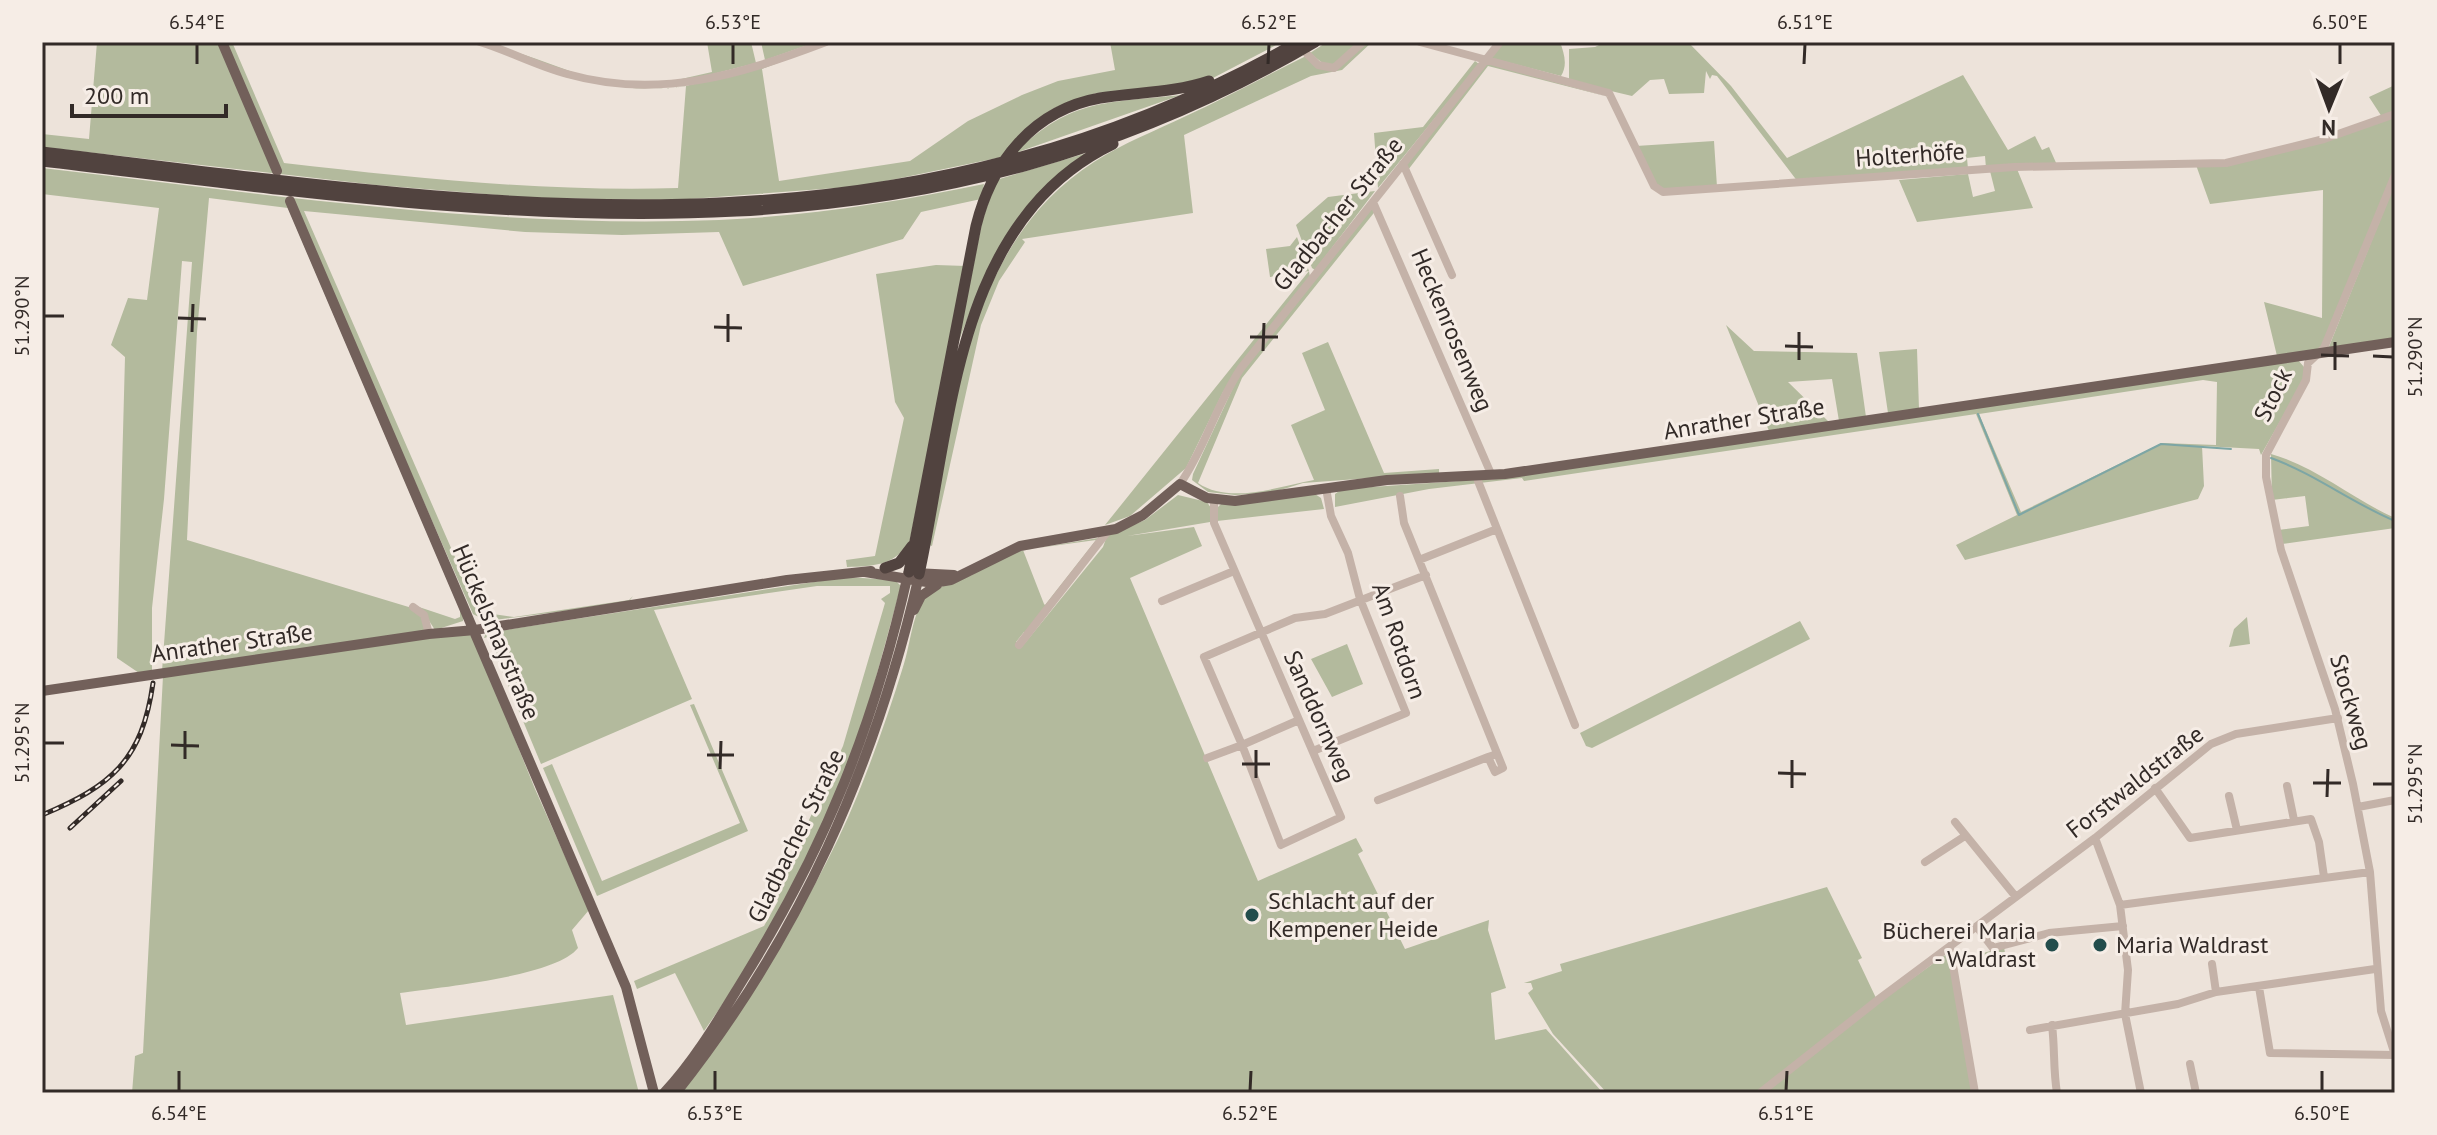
<svg xmlns="http://www.w3.org/2000/svg" width="2437" height="1135" font-family="'PT Sans',sans-serif">
  <style>
    .green { fill: #b3ba9d; fill-rule: evenodd }
    .lines { fill: none; stroke-linecap: round; stroke-linejoin: round }
    .stream { stroke: #7da6a5; stroke-width: 2 }
    .minor { stroke: #c4b2a8; stroke-width: 8 }
    .major { stroke: #72605a; stroke-width: 10 }
    .highway { stroke: #51433f; stroke-width: 11 }
    .rail-casing { stroke: #322a27; stroke-width: 5 }
    .rail { stroke: #f6ede6; stroke-width: 2; stroke-dasharray: 6; stroke-linecap: butt }
    .ticks { fill: none; stroke: #322a27; stroke-width: 3 }
    .poi-dot { fill: #234d4c; stroke: #f6ede6; stroke-width: 3 }
    .labels { text-anchor: middle; stroke-width: 6; stroke-linejoin: round; paint-order: stroke }
    .street-label { font-size: 24px; fill: #322a27; stroke: #f6ede6 }
    .poi-label { font-size: 24px; fill: #322a27; stroke: #f6ede6; text-anchor: start }
    .neatline { fill: none; stroke: #322a27; stroke-width: 3 }
    .ticks-label { font-size: 20px; text-anchor: middle; fill: #322a27 }
  </style>
  <rect width="100%" height="100%" fill="#ede3da"/>
  <path class="green" d="M97 42H232L284 163C414 178 546 192 678 188L686 86C613 100 540 62 471 42 536 50 592 91 661 89 721 86 774 49 833 42L762 69 779 181 910 161 968 121 1022 95 1058 81 1115 70 1110 42H1282L1211 79 1188 86 1096 93 1054 108 1030 125 1002 157 862 186 676 200 534 198 376 185 42 147V134L89 139Z
    M707 42H751L756 63 670 85 668 82 712 72Z
    M761 42H807L808 45 765 60Z
    M1327 42H1360L1336 64 1325 65 1310 53Z
    M1367 42H1372L1342 70 1311 76 1184 135 1193 213 1022 239 1025 242 999 281 981 325 932 546 929 545C955 408 965 245 1094 162 1123 143 1155 131 1186 116 1227 97 1266 76 1306 56L1329 70Z
    M1504 42H1560C1564 53 1568 65 1561 76L1491 58Z
    M1605 42H1688L1731 86 1787 158 1963 75 2008 150 2035 136 2042 150 2049 147 2057 165 1986 168 1985 156 1967 158 1968 169 1798 182 1717 76 1712 75 1710 79 1706 71 1704 93 1669 94 1664 79 1650 80 1632 96 1569 81V49L1595 47Z
    M1475 61 1479 64 1378 188 1374 133 1423 127Z
    M1487 63 1609 97 1488 66 1408 170 1406 164Z
    M2395 85V111L2382 117 2369 97Z
    M1181 95 1015 153C1071 98 1108 103 1181 95Z
    M2395 115V168L2321 349 2277 356 2264 302 2322 318 2323 190 2210 204 2196 165 2226 164Z
    M1714 141 1717 187 1673 191 1658 187 1636 146Z
    M1097 150 1050 187 981 284 958 343 982 222 996 180Z
    M42 168C266 194 493 229 719 220 809 216 896 202 984 184L981 199 921 212 903 239 743 286 719 232 622 235 525 232 304 211 479 612 514 617 629 600 633 596 628 603 486 621 473 614 292 202H289L464 613 463 621 435 630 424 613 413 605 455 619 460 617V610L288 208 209 198 197 332 187 540 412 608 421 614 426 628 421 633 162 671 192 262 182 261 164 499 152 608V671L139 673 117 658 125 357 111 345 128 298 147 300 159 208 42 194Z
    M2017 169 2033 208 1917 222 1899 180 1968 174 1973 197 1995 191 1990 171Z
    M2395 183V339L2328 349Z
    M1375 191 1315 270 1312 268 1296 225 1328 197Z
    M1373 207 1377 209 1242 378 1198 483C1230 505 1280 486 1314 480L1291 425 1325 410 1302 353 1328 342 1384 473 1439 469V473L1303 483 1271 493 1235 495 1208 492 1192 480 1193 474 1238 377Z
    M1297 237 1309 271 1270 277 1266 249 1290 246Z
    M936 265 966 266 909 544C891 566 874 566 847 567L846 560 875 556 904 418 895 402 876 274Z
    M1309 271 1310 277 1223 392 1186 468 1130 516 1105 525Z
    M1726 325 1754 351 1857 353 1866 417 1839 421 1832 379 1788 382 1829 422 1769 431Z
    M1917 349 1919 409 1888 413 1879 352Z
    M2298 360 2304 367V379L2261 455 2259 449 2202 446 2204 486 2198 499 1965 560 1956 545 2017 515 1976 414 1524 481 1522 478 1429 489 1335 507V494L1342 489 1460 481ZM2203 380 2217 382 2216 445 2162 443 2021 512 1979 414Z
    M2271 454C2317 467 2352 499 2395 518V528L2282 544 2278 530 2309 526 2305 496 2272 500Z
    M1315 494 1321 498 1324 509 1217 521V508L1221 504Z
    M1178 495 1207 502 1211 508 1210 522 1127 536 1194 527 1202 546 1130 578 1258 881 1356 838 1363 851 1358 854 1405 949 1489 920 1488 930 1506 988 1491 993 1495 1040 1546 1029 1603 1093H681C747 997 814 902 858 794 875 752 890 709 903 667 911 643 912 612 928 592L972 575 1007 553 1098 538 1099 541 1026 634 1024 632 1016 642 1025 643 1103 547 1107 536 1145 520ZM1096 540 1045 605 1044 604 1023 550Z
    M846 577 895 580 901 586 855 754 805 865 742 976 704 1031 675 973 637 989 634 981 764 926 778 901 775 894 843 746 885 603 881 599 890 593V586H817L654 610 692 699 541 764 488 637 484 638 486 633Z
    M2247 617 2250 644 2229 647 2234 629Z
    M1800 621 1810 639 1592 748 1586 746 1580 733Z
    M437 635H470L474 638 535 789 589 910 572 930 578 948C555 977 440 987 400 993L406 1025 613 995 639 1093H132L135 1056 143 1053 163 676Z
    M1347 644 1363 684 1332 697 1311 659Z
    M694 704 748 831 597 896 543 768 552 764 602 881 740 823 690 705Z
    M1827 887 1862 958 1858 960 1876 998 1757 1093H1607L1553 1034 1528 993 1533 989 1531 983H1524L1562 971 1560 964Z
    M2004 947 2007 965 1982 969 1980 954Z
    M1948 953 1973 1093H1763L1878 1003Z"/>
  <g class="lines">
    <path class="stream" d="M1978 414 2019 515 2161 444 2231 449
      M2271 458C2315 474 2352 503 2395 521"/>
    <path class="minor" d="M480 42C509 51 537 66 567 74 659 100 739 75 826 42
      M1420 42 1609 93 1654 186 1663 192 2014 167 2226 163 2324 139 2395 114
      M1307 54 1318 65 1334 68 1363 42
      M1403 164 1452 275
      M2395 175 2324 348 2308 363 2306 380 2266 455V477L2281 550 2335 709 2353 784 2370 872 2381 1011 2395 1055
      M1373 202 1492 476
      M1478 481 1575 725
      M1180 484C1205 448 1216 405 1241 368L1500 42
      M1400 496 1404 523 1503 768 1495 772 1488 757 1497 754
      M1214 500V523L1341 817 1281 845 1242 745 1299 720
      M1419 560 1497 529
      M1162 601 1234 571
      M413 607 424 615 429 634
      M1019 645 1108 531
      M1313 751 1406 713 1360 599 1348 553 1331 516 1326 488
      M1207 758 1242 745 1204 657 1295 618 1325 614 1426 575
      M2287 786 2294 820
      M2155 788 2190 838 2311 819 2319 842 2324 877
      M2229 796 2237 830
      M1378 800 1488 757
      M2358 807 2395 800
      M1955 822 2016 897
      M2095 838 2120 905 2128 970 2125 1014 2141 1093
      M1925 862 1965 836
      M2120 905 2370 872
      M1977 927 1993 948 2049 933 2123 926
      M1950 948 1975 1093
      M2212 964 2216 992
      M2259 987 2270 1053 2395 1055
      M2052 1025C2055 1049 2053 1069 2057 1093
      M2030 1030 2178 1004 2216 992 2375 969
      M2190 1064 2196 1093
      M1760 1093 1879 999 2095 838 2211 744 2236 734 2338 718"/>
    <path class="major" d="M222 42 277 171
      M290 201 626 987 654 1093
      M865 572 933 583 951 580 1020 546 1116 529 1143 515 1180 484 1207 498 1235 501 1387 480 1505 474 2395 342
      M915 573 954 575
      M914 610 921 596 937 585
      M42 691 429 634 475 630 787 580 871 571
      M664 1093C696 1059 720 1017 744 978 826 846 874 725 908 574
      M676 1093C800 936 874 769 919 576"/>
    <path class="highway" d="M42 152C486 205 888 275 1298 42
      M42 161C492 214 902 286 1315 42
      M885 568 899 563 912 546
      M909 572 976 226C992 162 1033 110 1100 98 1137 92 1173 93 1209 81
      M919 574C952 424 954 221 1113 144"/>
    <g class="rail-casing">
      <path id="rail" d="M42 815C111 786 142 761 153 683
        M70 828 121 781"/>
    </g>
    <use href="#rail" class="rail"/>
  </g>
  <path class="ticks" d="M197 64V44M733 64V44M1268 64 1269 44M1804 64 1805 44M2340 64V44M44 316H64M178 318 206 319M714 327 742 328M192 332 193 304M1250 337H1278M728 342V314M1785 346 1813 347M1263 351 1264 323M2321 355 2349 356M2373 356 2393 357M1799 360V332M2335 370V342M44 743H64M171 745 199 746M707 755H734M185 759V731M1242 764H1270M720 769 721 741M1778 773 1806 774M1256 778V750M2313 783H2341M2373 784H2393M1792 788V760M2327 797 2328 769M179 1091V1071M715 1091V1071M1250 1091 1251 1071M1786 1091 1787 1071M2322 1091V1071"/>
  <g class="poi-dot">
    <circle cx="1252" cy="915" r="8"/>
    <circle cx="2052" cy="945" r="8"/>
    <circle cx="2100" cy="945" r="8"/>
  </g>
  <g class="labels">
    <g class="street-label">
      <text transform="translate(1910 155) rotate(-4)" y="8">Holterhöfe</text>
      <text transform="translate(1338 214) rotate(-51)" y="8">Gladbacher Straße</text>
      <text transform="translate(1452 330) rotate(67)" y="8">Heckenrosenweg</text>
      <text transform="translate(2273 395) rotate(-64)" y="8">Stock</text>
      <text transform="translate(1744 419) rotate(-9)" y="8">Anrather Straße</text>
      <text transform="translate(496 632) rotate(67)" y="8">Hückelsmaystraße</text>
      <text transform="translate(1399 641) rotate(71)" y="8">Am Rotdorn</text>
      <text transform="translate(232 643) rotate(-8)" y="8">Anrather Straße</text>
      <text transform="translate(2351 702) rotate(74)" y="8">Stockweg</text>
      <text transform="translate(1319 716) rotate(66)" y="8">Sanddornweg</text>
      <text transform="translate(2135 782) rotate(-38)" y="8">Forstwaldstraße</text>
      <text transform="translate(796 836) rotate(-64)" y="8">Gladbacher Straße</text>
    </g>
    <g class="poi-label">
      <text x="1268" y="909">Schlacht auf der<tspan x="1268" dy="28">Kempener Heide</tspan></text>
      <text x="2036" y="939" text-anchor="end">Bücherei Maria<tspan x="2036" dy="28">- Waldrast</tspan></text>
      <text x="2116" y="953">Maria Waldrast</text>
    </g>
  </g>
  <rect width="2437" height="1135" fill="none" stroke="#f6ede6" stroke-width="88"/>
  <g transform="translate(2329 108) rotate(181)" stroke="#f6ede6" stroke-width="6" paint-order="stroke">
  <path d="M0-6L14 30L0 20L-14 30Z" fill="#322a27"/>
  <text y="-12" font-size="22" font-weight="bold" text-anchor="middle" fill="#322a27">N</text>
  </g>
  <path d="M72 104v12h154v-12" fill="none" stroke="#322a27" stroke-width="4"/>
  <text x="84" y="104" font-size="24" fill="#322a27" stroke="#f6ede6" stroke-width="6" paint-order="stroke">200 m</text>
  <rect x="44" y="44" width="2349" height="1047" class="neatline"/>
  <g class="ticks-label">
    <text x="197" y="29">6.54°E</text>
    <text x="733" y="29">6.53°E</text>
    <text x="1269" y="29">6.52°E</text>
    <text x="1805" y="29">6.51°E</text>
    <text x="2340" y="29">6.50°E</text>
    <text transform="translate(22 316) rotate(-90)" y="7">51.290°N</text>
    <text transform="translate(2415 357) rotate(-90)" y="7">51.290°N</text>
    <text transform="translate(22 743) rotate(-90)" y="7">51.295°N</text>
    <text transform="translate(2415 784) rotate(-90)" y="7">51.295°N</text>
    <text x="179" y="1120">6.54°E</text>
    <text x="715" y="1120">6.53°E</text>
    <text x="1250" y="1120">6.52°E</text>
    <text x="1786" y="1120">6.51°E</text>
    <text x="2322" y="1120">6.50°E</text>
  </g>
</svg>
